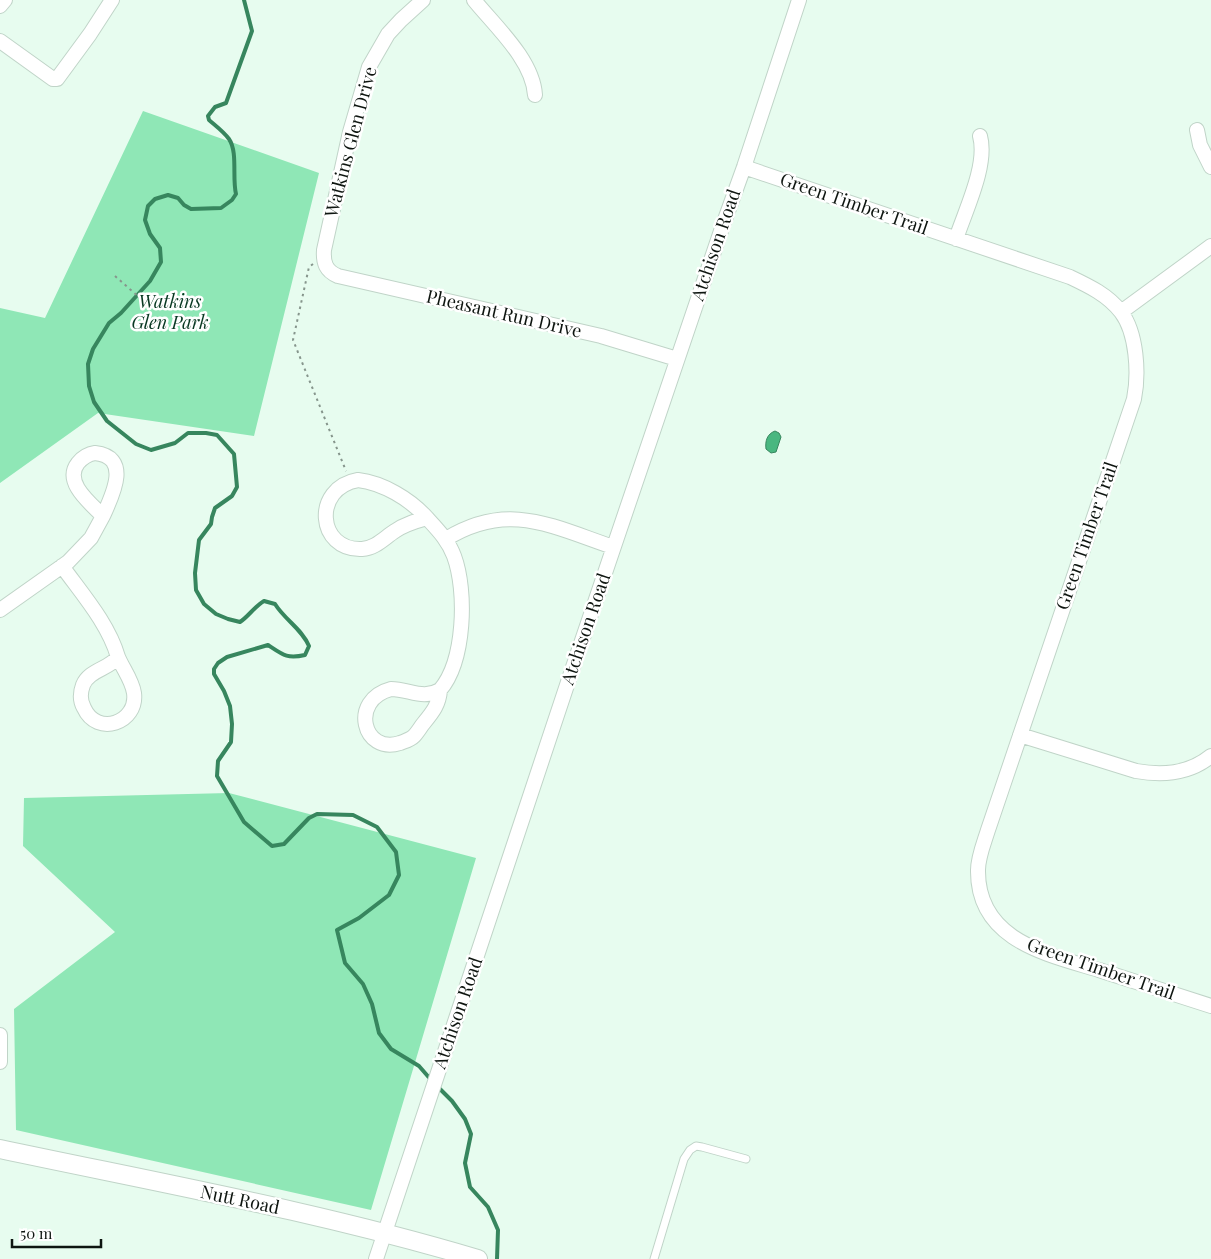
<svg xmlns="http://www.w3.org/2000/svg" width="1211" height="1259" font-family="'Playfair Display',serif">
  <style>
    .green { fill: #8fe7b6 }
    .water { fill: #49b780; stroke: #37865e }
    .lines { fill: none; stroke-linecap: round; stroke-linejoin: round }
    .stream { stroke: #37865e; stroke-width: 4 }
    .service-casing { stroke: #c0d4c8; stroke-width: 9 }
    .minor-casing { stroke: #c0d4c8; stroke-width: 16 }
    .tertiary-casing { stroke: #c0d4c8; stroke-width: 20 }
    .path { stroke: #86958c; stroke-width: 2; stroke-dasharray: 2.5 4; stroke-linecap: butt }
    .service { stroke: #fff; stroke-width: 7 }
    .minor { stroke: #fff; stroke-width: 14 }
    .tertiary { stroke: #fff; stroke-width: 18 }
    .labels { text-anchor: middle; stroke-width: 5; stroke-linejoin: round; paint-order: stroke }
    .street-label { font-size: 18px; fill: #0e1510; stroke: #fff }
    .park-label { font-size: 18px; font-style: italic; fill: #083822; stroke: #fff }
  </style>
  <rect width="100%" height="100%" fill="#e7fcef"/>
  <path class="green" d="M143 111 319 173 254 436 98 413 0 483V308L45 318Z
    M229 793 476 858 371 1210 16 1130 14 1009 115 932 23 846 24 798Z"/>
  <path class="water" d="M775 431 779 433 781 437 776 452 771 453 766 449C765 441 767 434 775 431Z"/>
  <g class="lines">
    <path class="stream" d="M244 0 252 31 226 103 215 107 208 116 209 120C216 126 224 132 229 139 238 152 232 178 236 194L232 200 221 208 191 209 184 205 178 198 168 195 155 199 148 206 145 220 150 234 160 248 161 262 150 281 121 313 109 323 93 349 88 364 89 386 94 402 107 421 136 444 151 450 175 443 188 433H206L217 435 234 454 237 487 232 496 215 508 212 517 211 524 199 540 195 573 196 590 204 604 216 614 228 619 240 622C249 616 254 607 264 601L275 604C285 620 302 629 309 646L305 655C287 659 283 655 268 645L227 657 218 663 214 669V674L224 691 230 706 232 724 231 742 218 761 217 776 244 822 272 846 284 844 309 818 317 814 353 815 377 827 396 852 399 875 389 895 359 918 337 930 345 963 363 984 372 1004 379 1033 391 1049 419 1066 432 1081
      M437 1086 452 1101 465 1119 471 1134 465 1163 470 1187 488 1207 498 1230 497 1259"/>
    <g class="service-casing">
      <path id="service" d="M654 1259 684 1159 690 1150 696 1146 702 1147 746 1159"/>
    </g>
    <g class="minor-casing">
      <path id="minor" d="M423 0 401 20 388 34 369 67 350 132 324 250C323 263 326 271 338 276L601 336 677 359
        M474 0C495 26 533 60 535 95
        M0 6 5 0
        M0 41 53 79H57L90 34 112 0
        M1197 130 1200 145 1211 167
        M744 167 1070 277C1089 286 1108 295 1121 312 1137 333 1139 374 1134 399L988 830C984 843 978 857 978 870 977 940 1046 954 1099 970 1136 982 1174 994 1211 1006
        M956 239C965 211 988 165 980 136
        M1121 312 1211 246
        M95 453C132 457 112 496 103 516 90 503 63 482 78 463 83 457 88 454 95 453Z
        M358 480C383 483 410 499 427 518 416 521 405 524 395 531 384 538 376 548 362 549 317 551 312 488 358 480Z
        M427 518C438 530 448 540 454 556 467 591 465 661 440 690
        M446 539C508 501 551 526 613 547
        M62 566C82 594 108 623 118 657
        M0 610 68 562 91 538 103 516
        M118 657C123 669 132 680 134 693 138 723 97 737 84 708 80 701 80 693 83 685 89 670 109 669 118 657Z
        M391 689C409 689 423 700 440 690 439 705 432 713 423 724 420 728 417 733 414 736 410 740 405 741 400 743 363 755 349 700 391 689Z
        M1020 735 1136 771C1163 776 1189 774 1211 756
        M0 1035V1062
        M376 1259 569 679 722 228 744 167 799 0"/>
    </g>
    <g class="tertiary-casing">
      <path id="tertiary" d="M0 1149C160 1183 321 1212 478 1259"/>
    </g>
    <path class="path" d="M313 264 309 267 293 340 346 471
      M115 276 149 306"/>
    <use href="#service" class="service"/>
    <use href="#minor" class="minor"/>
    <use href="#tertiary" class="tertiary"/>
  </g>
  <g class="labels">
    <g class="street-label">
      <text transform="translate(351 142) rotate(-75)" y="6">Watkins Glen Drive</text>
      <text transform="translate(854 204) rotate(19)" y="6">Green Timber Trail</text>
      <text transform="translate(716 245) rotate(-71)" y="6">Atchison Road</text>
      <text transform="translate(504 314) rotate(13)" y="6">Pheasant Run Drive</text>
      <text transform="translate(1087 536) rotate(-71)" y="6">Green Timber Trail</text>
      <text transform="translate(586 629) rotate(-71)" y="6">Atchison Road</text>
      <text transform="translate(1101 969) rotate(19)" y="6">Green Timber Trail</text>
      <text transform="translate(458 1013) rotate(-71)" y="6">Atchison Road</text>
      <text transform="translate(240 1200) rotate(12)" y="6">Nutt Road</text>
    </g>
    <g class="park-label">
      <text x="170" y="308">Watkins<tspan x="170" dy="21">Glen Park</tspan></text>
    </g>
  </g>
  <path d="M12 1239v8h89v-8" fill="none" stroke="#0e1510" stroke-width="2.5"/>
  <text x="20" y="1239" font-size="15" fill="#0e1510" stroke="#ffffff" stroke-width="4" paint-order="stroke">50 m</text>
</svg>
